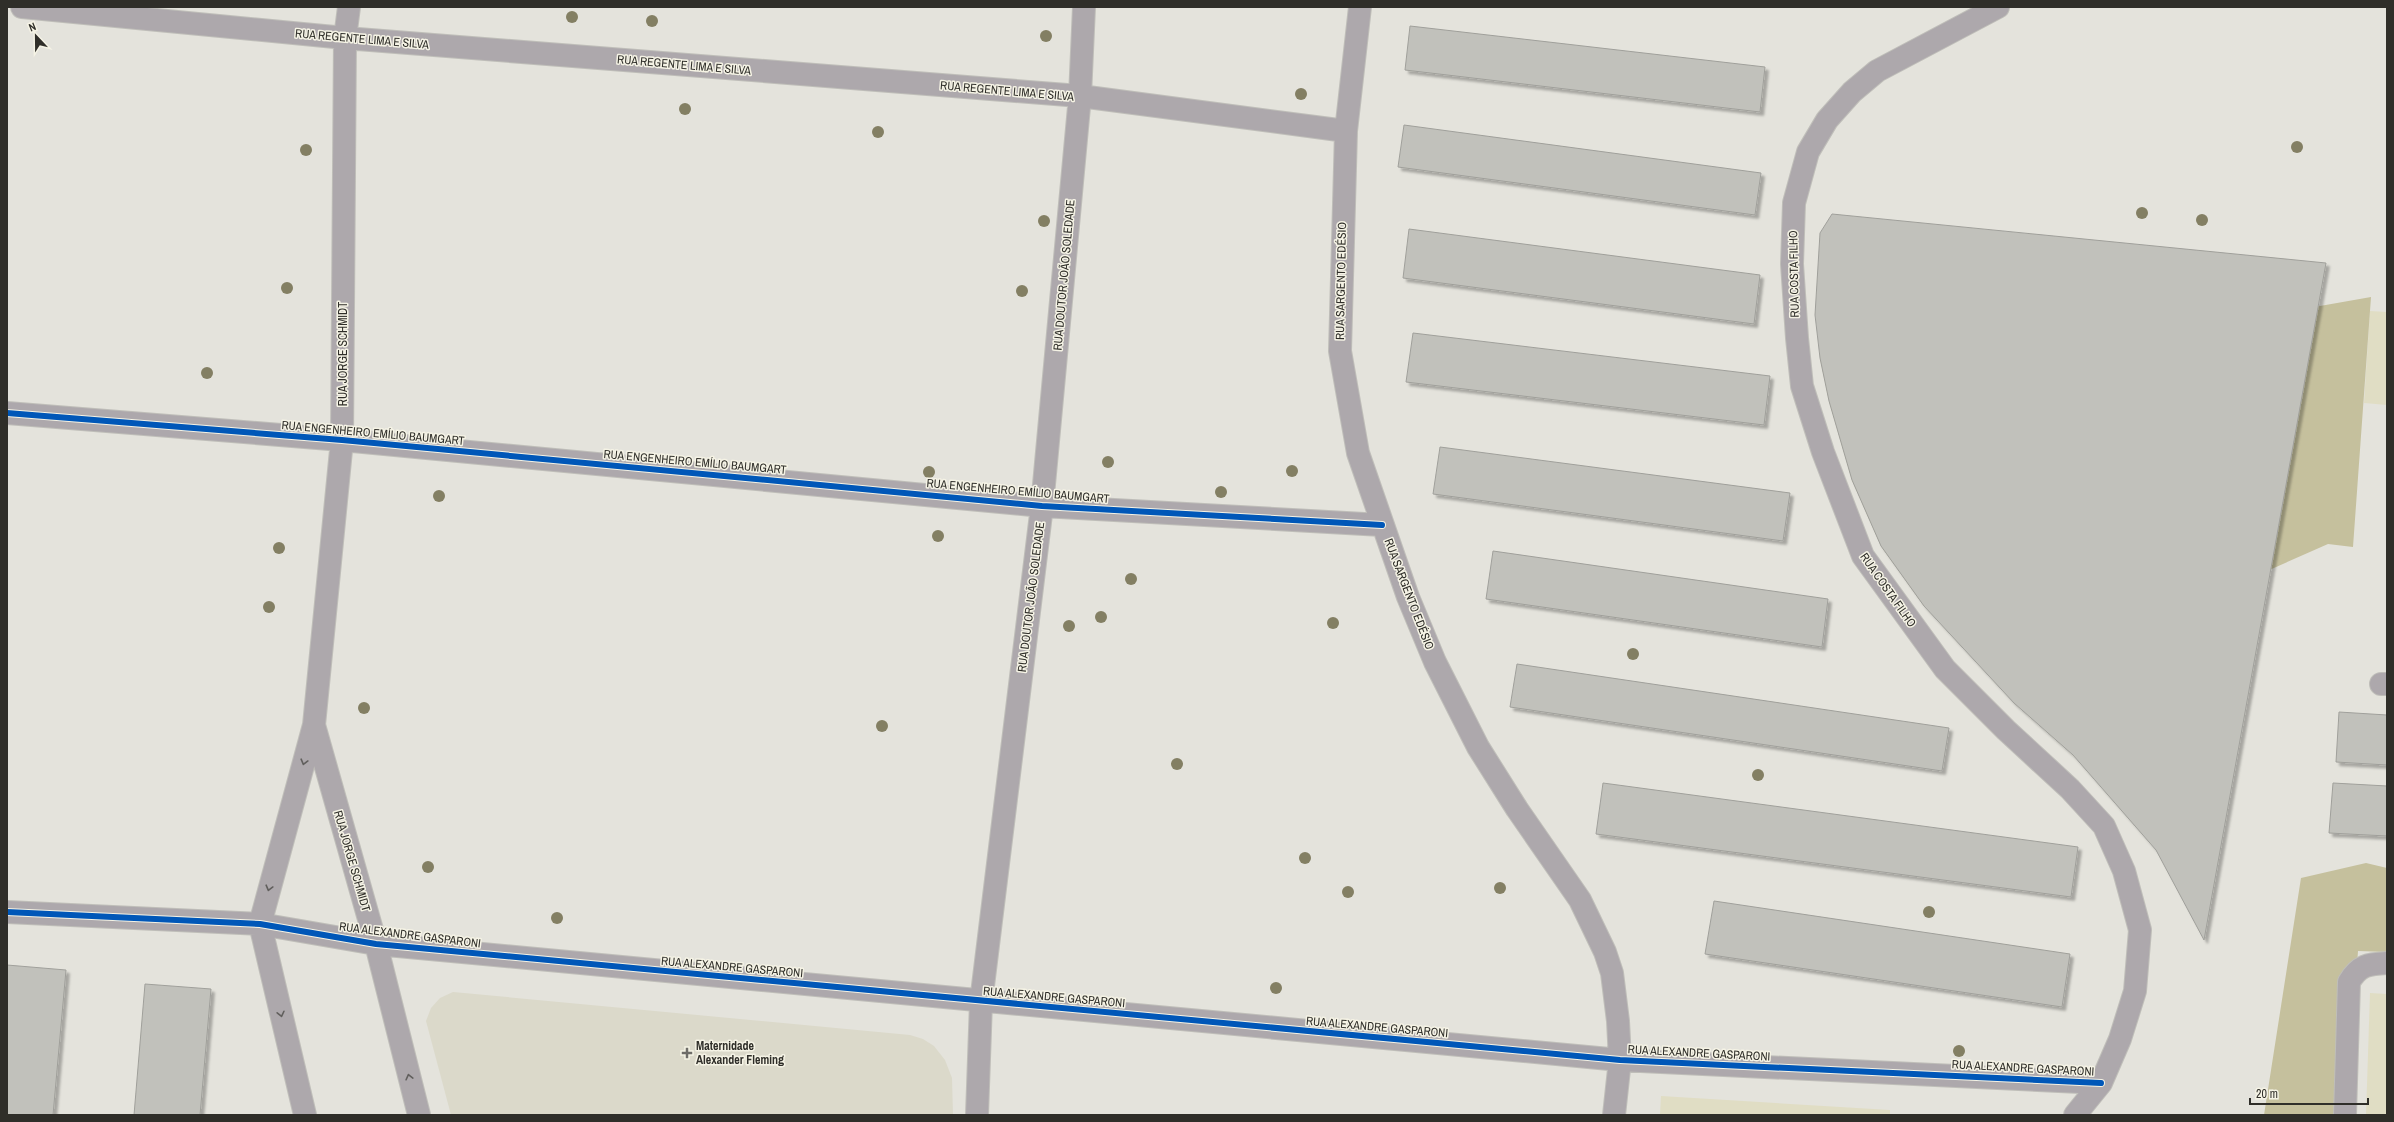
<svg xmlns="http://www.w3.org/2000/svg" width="2394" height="1122" font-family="'Archivo Narrow',sans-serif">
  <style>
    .built { fill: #dbd9ca }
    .green { fill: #e0ddc4 }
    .forest { fill: #c5c09d }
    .building { fill: #c1c1bb; stroke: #a0a09b; filter: url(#shadow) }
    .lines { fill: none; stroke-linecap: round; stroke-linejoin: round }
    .minor-casing { stroke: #bfbeb9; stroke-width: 24 }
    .minor { stroke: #ada8ac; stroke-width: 22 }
    .cycleway-casing { stroke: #f5f3e5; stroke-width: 8 }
    .cycleway { stroke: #0057b8; stroke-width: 6 }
    .tree { fill: #837f63 }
    .oneway { stroke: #615f5d }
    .poi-dot { fill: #6e6d68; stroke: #f5f3e5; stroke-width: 1.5 }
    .labels { text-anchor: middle; stroke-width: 3; stroke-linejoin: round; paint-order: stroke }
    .street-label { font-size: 12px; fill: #2f2e29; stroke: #f5f3e5 }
    .poi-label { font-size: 12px; font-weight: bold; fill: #2f2e29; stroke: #f5f3e5; text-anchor: start }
  </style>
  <defs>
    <filter id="shadow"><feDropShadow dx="3.5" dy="3.5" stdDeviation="1" flood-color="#0004"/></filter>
  </defs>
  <rect width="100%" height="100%" fill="#e4e3dc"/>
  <path class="built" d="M453 992 910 1035 923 1039 934 1046 945 1060 952 1078 953 1115H451L426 1021 431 1008 440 998Z"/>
  <path class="green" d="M2370 311 2387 312V405L2364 403Z
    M2370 993 2387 994V1115H2366Z
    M1661 1096 1890 1110V1115H1660Z"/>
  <path class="forest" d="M2371 297 2353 547 2328 544 2206 598 1924 606 1881 546 1852 480 1829 401 1820 358 1937 318 2274 314Z
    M2366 863 2387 868V952L2358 951 2346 1115H2264L2301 878Z"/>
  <path class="building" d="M1410 26 1765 67 1760 112 1405 70Z
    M1404 125 1761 173 1755 215 1398 167Z
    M1832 214 2326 263 2204 940 2156 850 2073 755 2014 703 1924 606 1881 546 1852 480 1829 401 1820 358 1815 315 1820 233Z
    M1409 229 1760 275 1754 324 1403 278Z
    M1413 333 1770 376 1764 425 1406 382Z
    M1440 447 1790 493 1783 541 1433 494Z
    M1493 551 1828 599 1822 647 1486 599Z
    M1517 664 1949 728 1942 771 1510 707Z
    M2339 712 2387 715V765L2336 762Z
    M1603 783 2078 847 2071 897 1596 834Z
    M2333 783 2387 786V836L2329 833Z
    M1714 901 2070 954 2062 1007 1705 954Z
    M7 965 66 970 53 1115H7Z
    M145 984 211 989 200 1115H134Z"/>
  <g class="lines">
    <g class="minor-casing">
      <path id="minor" d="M22 7 345 38 1080 96 1346 131
        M1360 7 1346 131 1340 351 1358 453 1408 597 1435 662 1478 747 1517 809 1580 900 1605 952 1612 973 1618 1021 1620 1060 1614 1115
        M1998 7 1877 71 1852 92 1827 120 1808 152 1794 203 1792 264 1797 338 1802 386 1823 452 1863 556 1945 669 2006 730 2070 789 2104 826 2124 871 2140 930 2135 991 2120 1039 2101 1083 2075 1115
        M7 413 342 440 1042 506 1382 525
        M2381 684H2387
        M314 725 376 944 419 1115
        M7 912 260 924 376 944 1620 1060 2101 1083
        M305 1115 260 924 314 725 342 440 345 38 349 7
        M977 1115 981 1002 1042 506 1080 96 1084 7
        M2345 1115 2349 982C2359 965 2368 964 2387 963"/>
    </g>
    <use href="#minor" class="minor"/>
    <g class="cycleway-casing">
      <path id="cycleway" d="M7 413 342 440 1042 506 1382 525
        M7 912 260 924 376 944 1620 1060 2101 1083"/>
    </g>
    <use href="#cycleway" class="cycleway"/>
  </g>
  <g class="tree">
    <circle cx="572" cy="17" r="6"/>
    <circle cx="652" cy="21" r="6"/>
    <circle cx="1046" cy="36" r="6"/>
    <circle cx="1301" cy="94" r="6"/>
    <circle cx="685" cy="109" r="6"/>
    <circle cx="878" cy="132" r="6"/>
    <circle cx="2297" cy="147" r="6"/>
    <circle cx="306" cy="150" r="6"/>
    <circle cx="2142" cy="213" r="6"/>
    <circle cx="2202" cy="220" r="6"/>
    <circle cx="1044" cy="221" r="6"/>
    <circle cx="287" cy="288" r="6"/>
    <circle cx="1022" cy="291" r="6"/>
    <circle cx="207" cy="373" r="6"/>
    <circle cx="1108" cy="462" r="6"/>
    <circle cx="1292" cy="471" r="6"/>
    <circle cx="929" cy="472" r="6"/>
    <circle cx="1221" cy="492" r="6"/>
    <circle cx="439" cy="496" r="6"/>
    <circle cx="938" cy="536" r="6"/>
    <circle cx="279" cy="548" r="6"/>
    <circle cx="1131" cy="579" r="6"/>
    <circle cx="269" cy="607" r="6"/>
    <circle cx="1101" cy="617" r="6"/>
    <circle cx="1333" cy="623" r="6"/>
    <circle cx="1069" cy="626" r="6"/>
    <circle cx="1633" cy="654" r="6"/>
    <circle cx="364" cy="708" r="6"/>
    <circle cx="882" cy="726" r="6"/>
    <circle cx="1177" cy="764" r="6"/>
    <circle cx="1758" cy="775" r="6"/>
    <circle cx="1305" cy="858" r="6"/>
    <circle cx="428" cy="867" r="6"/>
    <circle cx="1500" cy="888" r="6"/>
    <circle cx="1348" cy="892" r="6"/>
    <circle cx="1929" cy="912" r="6"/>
    <circle cx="557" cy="918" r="6"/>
    <circle cx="1276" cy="988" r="6"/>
    <circle cx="1959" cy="1051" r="6"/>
  </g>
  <defs><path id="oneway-chevron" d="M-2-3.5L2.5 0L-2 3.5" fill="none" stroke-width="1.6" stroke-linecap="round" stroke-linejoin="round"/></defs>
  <g class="oneway">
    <use href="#oneway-chevron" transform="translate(304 762) rotate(105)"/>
    <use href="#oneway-chevron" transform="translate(269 888) rotate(105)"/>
    <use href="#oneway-chevron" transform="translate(281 1014) rotate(77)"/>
    <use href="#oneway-chevron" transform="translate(409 1077) rotate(-104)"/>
  </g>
  <path class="poi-dot" d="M685 1047h4v4h4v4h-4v4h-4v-4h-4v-4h4z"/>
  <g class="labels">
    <g class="street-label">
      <text transform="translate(362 39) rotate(5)" y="4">RUA REGENTE LIMA E SILVA</text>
      <text transform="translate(684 65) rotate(5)" y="4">RUA REGENTE LIMA E SILVA</text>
      <text transform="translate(1007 91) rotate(5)" y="4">RUA REGENTE LIMA E SILVA</text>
      <text transform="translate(1794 274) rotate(-91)" y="4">RUA COSTA FILHO</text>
      <text transform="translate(1064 275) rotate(-85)" y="4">RUA DOUTOR JOÃO SOLEDADE</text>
      <text transform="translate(1341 281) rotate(-89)" y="4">RUA SARGENTO EDÉSIO</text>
      <text transform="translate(343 354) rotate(-90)" y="4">RUA JORGE SCHMIDT</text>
      <text transform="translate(373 433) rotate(5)" y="4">RUA ENGENHEIRO EMÍLIO BAUMGART</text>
      <text transform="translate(695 462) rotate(5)" y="4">RUA ENGENHEIRO EMÍLIO BAUMGART</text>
      <text transform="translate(1018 491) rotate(5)" y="4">RUA ENGENHEIRO EMÍLIO BAUMGART</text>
      <text transform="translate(1888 590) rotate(55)" y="4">RUA COSTA FILHO</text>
      <text transform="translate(1409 594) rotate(69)" y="4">RUA SARGENTO EDÉSIO</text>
      <text transform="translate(1031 597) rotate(-83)" y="4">RUA DOUTOR JOÃO SOLEDADE</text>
      <text transform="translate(352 861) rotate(74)" y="4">RUA JORGE SCHMIDT</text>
      <text transform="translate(410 935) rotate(7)" y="4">RUA ALEXANDRE GASPARONI</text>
      <text transform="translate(732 967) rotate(5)" y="4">RUA ALEXANDRE GASPARONI</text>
      <text transform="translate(1054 997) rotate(5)" y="4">RUA ALEXANDRE GASPARONI</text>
      <text transform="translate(1377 1027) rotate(5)" y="4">RUA ALEXANDRE GASPARONI</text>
      <text transform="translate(1699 1053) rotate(3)" y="4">RUA ALEXANDRE GASPARONI</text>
      <text transform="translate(2023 1068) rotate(3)" y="4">RUA ALEXANDRE GASPARONI</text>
    </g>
    <g class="poi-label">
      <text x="696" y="1050">Maternidade<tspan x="696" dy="14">Alexander Fleming</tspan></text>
    </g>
  </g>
  <rect width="2394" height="1122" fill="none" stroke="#2f2e29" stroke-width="16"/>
  <g transform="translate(36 36) rotate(338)" stroke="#f5f3e5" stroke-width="3" paint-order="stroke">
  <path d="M0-3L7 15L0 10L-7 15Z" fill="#2f2e29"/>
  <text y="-6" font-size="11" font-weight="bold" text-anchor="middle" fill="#2f2e29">N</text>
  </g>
  <path d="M2250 1098v6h118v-6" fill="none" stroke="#2f2e29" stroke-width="2"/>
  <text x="2256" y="1098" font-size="12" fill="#2f2e29" stroke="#f5f3e5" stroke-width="3" paint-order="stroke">20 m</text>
</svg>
